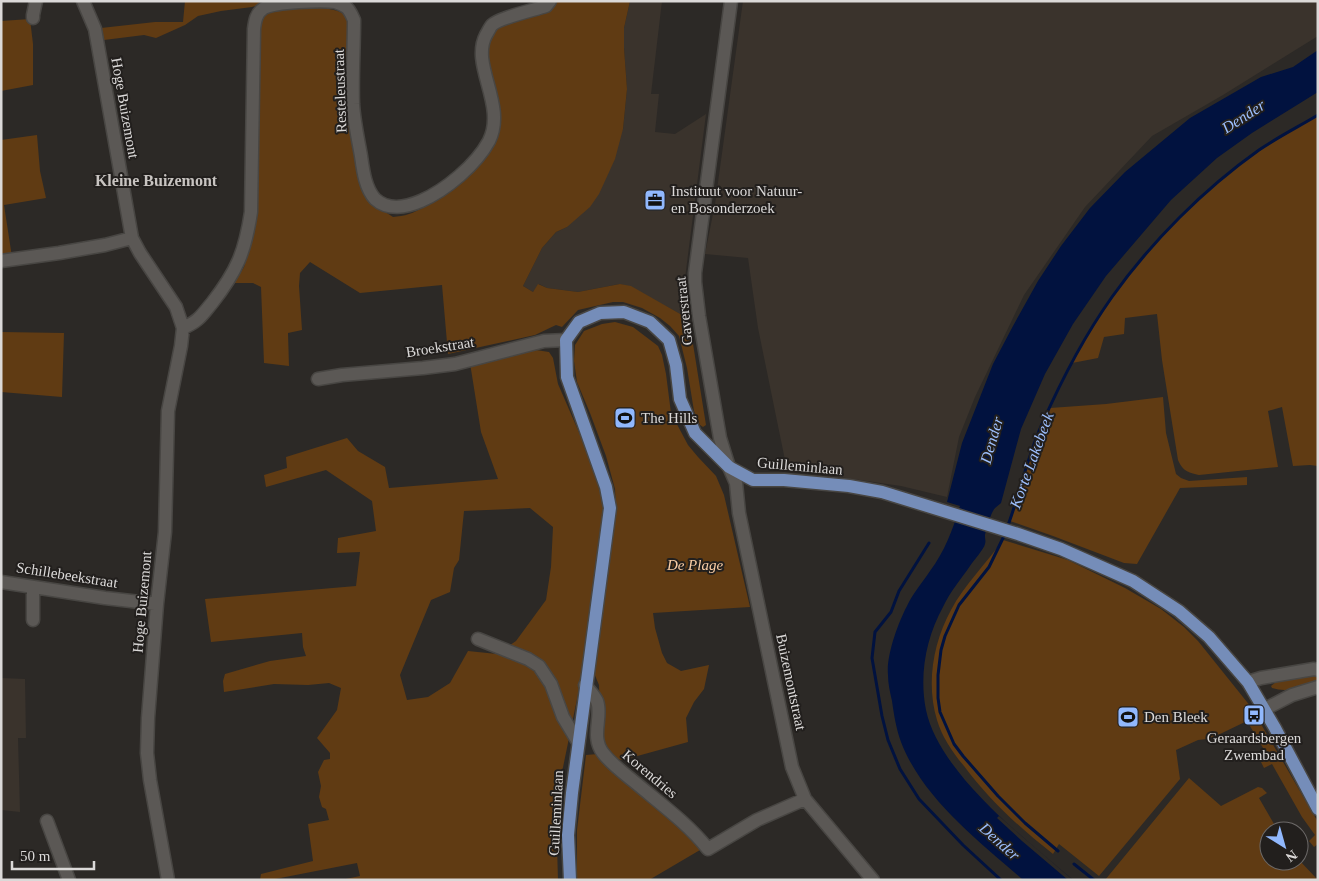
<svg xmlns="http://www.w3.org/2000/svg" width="1319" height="881" font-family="'Times New Roman',serif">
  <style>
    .built { fill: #3a332c }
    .green { fill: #603b13; fill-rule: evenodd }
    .water { fill: #01123f }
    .pier { fill: #2c2926 }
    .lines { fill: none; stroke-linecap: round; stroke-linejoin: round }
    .stream { stroke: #01123f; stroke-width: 3 }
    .minor-casing { stroke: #484643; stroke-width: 15 }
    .major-casing { stroke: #484643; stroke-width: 15 }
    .minor { stroke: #5b5855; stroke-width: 12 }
    .major { stroke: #758db9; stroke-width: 12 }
    .labels { text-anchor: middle; stroke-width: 4; stroke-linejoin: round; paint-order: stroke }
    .street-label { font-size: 15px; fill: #dbd9d8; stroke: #221f1d }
    .poi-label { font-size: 15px; fill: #dbd9d8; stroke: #221f1d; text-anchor: start }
    .park-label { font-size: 15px; font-style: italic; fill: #f8cca5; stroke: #221f1d }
    .water-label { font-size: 16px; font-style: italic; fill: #9dbffd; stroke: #221f1d }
    .neighbourhood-label { font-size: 16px; font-weight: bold; fill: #c8c4c1; stroke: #221f1d }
  </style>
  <rect width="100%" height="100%" fill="#2c2926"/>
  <path class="built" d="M630 1H662L651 94H659L655 132 675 134 706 114 684 286 683 301 689 319 631 287 620 284 578 292 547 288 539 284 533 292 523 286 542 248 556 232 567 227 623 129 627 89 624 48V28Z
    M743 1H1318V36L1223 95 1152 136 1085 207 1024 295 975 397 959 437 947 497 901 486 804 472 786 465 758 328 748 258 705 254 715 204Z
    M1 678 25 679 26 738H18L20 812 1 810Z"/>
  <path class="green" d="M185 1H264L262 4 252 7 221 11 198 16 185 25 156 38 144 35 104 40 101 28 155 22H183Z
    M555 1H630L624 28V48L627 89 623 129 615 159 599 194 590 207 567 227 556 232 542 248 523 286 533 292 538 284 547 288 578 292 620 284 631 286 689 319 706 425 703 427 700 425 694 411 687 368 679 336 670 326 660 318 642 308 623 302H613L578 310 562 327 556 325 535 335 448 354 442 285 360 293 310 262 300 273 299 286 302 330 288 333 289 366 264 363 261 287 253 283H234L244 267 250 245 257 36C259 29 260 18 266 14 278 6 330 5 342 13 346 15 348 19 350 22L349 114 361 189 376 206 393 217C398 216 404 216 409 214 428 208 464 182 478 166 486 157 498 138 499 126 502 101 490 75 484 51L491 35 501 25Z
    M30 19 33 44V85L1 91V21Z
    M1318 115V466L1310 465 1293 466 1282 407 1268 411 1278 467 1199 475C1187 472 1183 471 1178 460L1162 360 1157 314 1125 318 1124 334 1104 337 1098 358 1072 363C1079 349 1087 337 1095 324 1138 256 1193 197 1259 151 1278 138 1298 127 1318 115Z
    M37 135 40 171 46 198 4 205 12 257 1 259V140Z
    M615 322 633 327 658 346 662 355 666 374 671 413 688 445 698 457 716 476 724 495 750 607 653 613 655 628 662 653 667 663 681 671 709 665 704 689 694 702 686 718 688 742 623 760 614 759 601 739 599 685 594 673 583 670 561 777 556 811 558 880H341L360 876 357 863 270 880H260L261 874 313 861 308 824 329 820 326 809 322 807 319 797 321 786 318 772 324 760 330 759V753L317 738 337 710 341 688 329 683 308 685 274 684 224 692 223 681 225 674 270 661 306 656 303 647 302 633 211 642 205 599 356 586 360 552 337 553 338 538 376 531 372 501 326 470 266 487 264 475 287 468 286 457 347 438 358 451 385 467 389 488 498 479 481 432 470 363 536 350 549 352 553 358 558 384 591 460 601 490 604 515 616 512 615 489 606 456 590 413 577 382 574 361 575 345 584 331 602 324ZM530 508 553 527 551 567 546 600 516 641 497 654 468 651 450 683 428 697 407 700 400 675 431 600 450 592 454 568 459 560 464 511Z
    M1 332 64 333 62 397 1 392Z
    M1163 397 1166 433 1176 474 1181 478 1189 481 1247 477V485L1180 488 1137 564 1124 563 1053 536 1010 521C1022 482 1032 443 1050 408L1106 404Z
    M1003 540 1068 560 1125 588 1161 609 1184 627 1198 641 1251 707 1318 822V844L1314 847 1309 841 1315 835 1302 817 1272 764 1264 768 1261 762 1269 758 1247 721 1220 734 1207 739 1198 740 1176 750 1180 779 1099 876 1059 844 1053 854C1020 828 989 800 964 766 953 753 942 737 937 720 926 684 933 643 951 610 964 585 986 564 1003 540Z
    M1318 675V683C1302 687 1288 693 1272 688L1271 686 1281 678Z
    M598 754 696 841 700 850 649 880H577V830L586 755Z
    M1189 778 1221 806 1258 787 1262 788 1267 793 1259 798 1278 831H1269V861H1299V848L1301 847 1306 854 1299 860 1318 880H1105Z"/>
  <path class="water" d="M1318 50V92L1252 133 1217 158 1171 200 1106 276 1073 324 1045 374 1021 429 1001 503C999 505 994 508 993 511 991 514 985 532 985 536 985 539 986 541 985 544 984 549 974 560 970 566 961 579 950 592 943 607 926 638 919 675 926 710 939 773 1026 840 1073 880H1023C979 841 923 799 901 742 896 728 894 715 892 701 890 692 888 684 888 675 886 656 898 623 907 606 913 593 922 583 930 571 945 551 953 529 960 506L947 502 962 443 993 364 1013 326 1038 281 1061 246 1090 208 1125 172 1190 118 1261 77 1293 67Z"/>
  <path class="pier" d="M999 816 1024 838 1073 880H1068L1022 841 997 818Z"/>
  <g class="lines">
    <path class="stream" d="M1007 528C1020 494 1027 457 1042 424 1061 381 1085 335 1112 297 1151 242 1204 189 1259 150 1278 137 1298 127 1318 115
      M1005 534 989 567 959 605 945 636 941 650 938 675V698L940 712 954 744 963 756 998 796 1025 823 1058 851
      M929 543 899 591 891 612 875 632 872 658 882 716 888 740 900 769 919 799 963 845 1001 880
      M1074 864 1094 880"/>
    <g class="minor-casing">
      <path id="minor" d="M83 1 95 29 132 238 140 253 176 307 183 328 181 346 168 411 165 532 157 604 148 718 147 753 150 780 168 880
        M731 1 695 273V282L699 316 720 438 729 467 736 483 739 513 792 767 805 799 873 880
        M33 18V15L36 1
        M1 261 59 253 105 245 132 238
        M183 328C199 321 201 316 212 303 237 271 245 252 251 212L254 29C255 21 256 13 264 8 275 2 322 0 335 2 338 3 343 5 346 7 350 10 352 16 354 20 354 48 352 76 353 104 354 121 358 139 361 156 363 170 365 188 375 199 388 211 407 207 421 201 446 190 476 165 489 141 507 105 470 65 486 35 488 32 490 27 492 25 499 18 534 10 546 6L550 1
        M318 379 342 375 423 368 455 364 544 341 566 340
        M1 582 105 598 157 604
        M33 620V587
        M478 639 528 659 539 666 551 684 563 717 578 742
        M1248 682 1261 678 1314 669 1318 670
        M585 685C589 690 594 695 597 701 603 716 590 736 603 753 612 765 625 774 637 784 662 805 688 824 708 849L757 820 805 799
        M1265 709 1292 695 1318 687
        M47 821 69 880"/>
    </g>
    <g class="major-casing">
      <path id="major" d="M570 880 568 835 572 793 610 508 606 487 567 377 566 340 579 322 600 313 624 312 650 322 669 340 676 365 680 399 695 433 729 467 753 480H784L849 486 882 492 1018 534 1061 549 1133 581 1179 611 1209 637 1248 682 1275 728 1318 809"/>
    </g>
    <use href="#minor" class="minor"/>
    <use href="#major" class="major"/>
  </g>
  <defs>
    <g id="office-square" transform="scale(1.125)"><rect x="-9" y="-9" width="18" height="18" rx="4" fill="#91b8fd" stroke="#221f1d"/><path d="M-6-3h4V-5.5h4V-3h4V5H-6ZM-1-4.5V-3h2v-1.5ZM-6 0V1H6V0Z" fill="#111"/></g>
    <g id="stadium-square" transform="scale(1.125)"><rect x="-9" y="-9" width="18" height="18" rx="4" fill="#91b8fd" stroke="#221f1d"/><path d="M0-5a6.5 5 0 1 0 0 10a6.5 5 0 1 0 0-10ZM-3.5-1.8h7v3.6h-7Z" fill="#111"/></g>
    <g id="bus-square" transform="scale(1.125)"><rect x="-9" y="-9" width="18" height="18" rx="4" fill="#91b8fd" stroke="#221f1d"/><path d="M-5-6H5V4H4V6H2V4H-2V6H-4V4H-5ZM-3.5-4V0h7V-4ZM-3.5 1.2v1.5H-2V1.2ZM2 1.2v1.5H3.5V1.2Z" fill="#111"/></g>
  </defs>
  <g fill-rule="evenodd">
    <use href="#office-square" x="655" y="200"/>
    <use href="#stadium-square" x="625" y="418"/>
    <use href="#bus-square" x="1254" y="715"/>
    <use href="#stadium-square" x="1128" y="717"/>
  </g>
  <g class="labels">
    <g class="street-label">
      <text transform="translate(340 91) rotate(-92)" y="5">Resteleustraat</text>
      <text transform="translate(125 108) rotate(80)" y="5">Hoge Buizemont</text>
      <text transform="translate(684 311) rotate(-96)" y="5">Gaverstraat</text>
      <text transform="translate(440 347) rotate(-9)" y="5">Broekstraat</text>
      <text transform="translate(800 466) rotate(5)" y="5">Guilleminlaan</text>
      <text transform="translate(67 575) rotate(9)" y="5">Schillebeekstraat</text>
      <text transform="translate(142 602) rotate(-85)" y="5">Hoge Buizemont</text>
      <text transform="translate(791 682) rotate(78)" y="5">Buizemontstraat</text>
      <text transform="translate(650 774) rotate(40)" y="5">Korendries</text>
      <text transform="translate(556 813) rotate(-87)" y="5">Guilleminlaan</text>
    </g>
    <g class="poi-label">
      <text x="671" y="196">Instituut voor Natuur-<tspan x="671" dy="17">en Bosonderzoek</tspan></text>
      <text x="641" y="423">The Hills</text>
      <text x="1144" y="722">Den Bleek</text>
      <text x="1254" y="743" text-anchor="middle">Geraardsbergen<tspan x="1254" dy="17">Zwembad</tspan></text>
    </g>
    <g class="park-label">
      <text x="695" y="570">De Plage</text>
    </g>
    <g class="water-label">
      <text transform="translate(1243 116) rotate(-33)" y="6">Dender</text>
      <text transform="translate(991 440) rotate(-74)" y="6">Dender</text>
      <text transform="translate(1031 460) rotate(-70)" y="6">Korte Lakebeek</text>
      <text transform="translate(1000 841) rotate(42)" y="6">Dender</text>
    </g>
    <g class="neighbourhood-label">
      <text x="156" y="186">Kleine Buizemont</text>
    </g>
  </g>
  <rect width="1319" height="881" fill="none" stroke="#dbd9d8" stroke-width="5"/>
  <g transform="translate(1284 846) rotate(143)"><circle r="24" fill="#221f1d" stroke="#6c6968"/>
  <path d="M0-4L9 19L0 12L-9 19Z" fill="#91b8fd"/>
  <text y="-8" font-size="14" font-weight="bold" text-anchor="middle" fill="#dbd9d8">N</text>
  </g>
  <path d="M12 861v8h82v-8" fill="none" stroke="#dbd9d8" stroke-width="2.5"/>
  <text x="20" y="861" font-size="15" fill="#dbd9d8" stroke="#221f1d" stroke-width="4" paint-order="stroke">50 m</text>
</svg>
